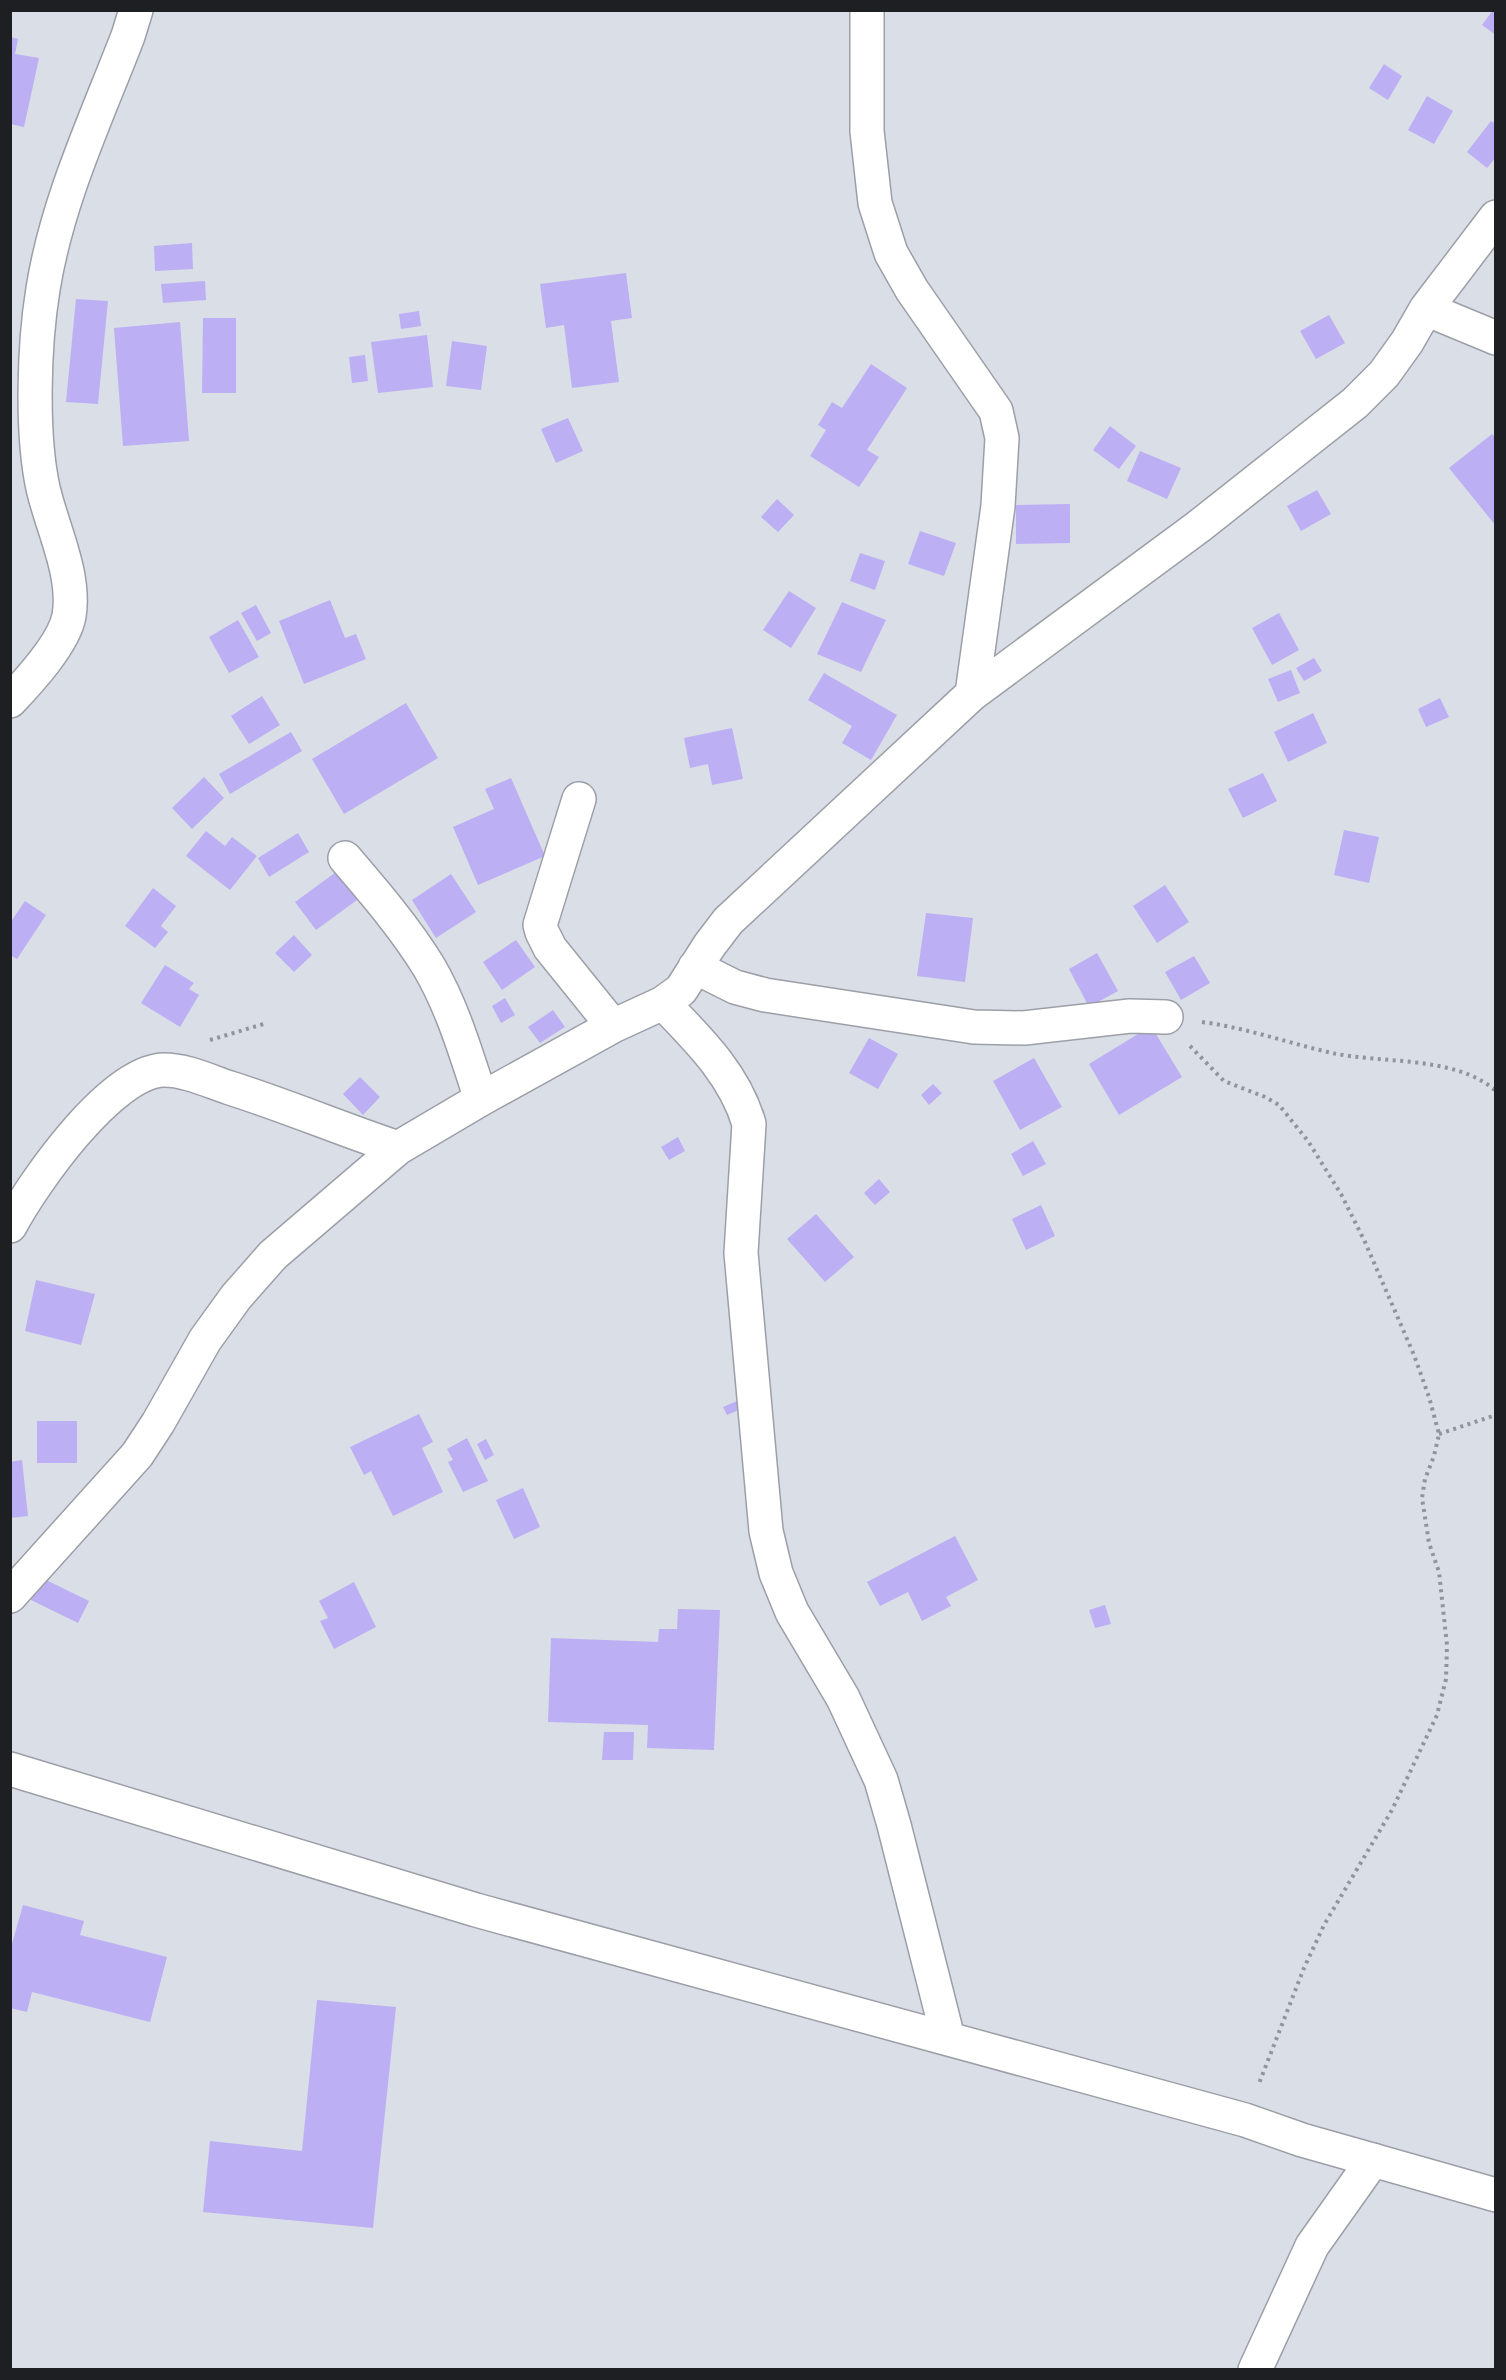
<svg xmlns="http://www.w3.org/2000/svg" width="1506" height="2380" font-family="Jost,sans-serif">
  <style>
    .building { fill: #bdaff3 }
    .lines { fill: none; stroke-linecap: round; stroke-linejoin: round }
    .minor-casing { stroke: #9c9fa7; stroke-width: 36 }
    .major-casing { stroke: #9c9fa7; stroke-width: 36 }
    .path { stroke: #91949a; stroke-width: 4; stroke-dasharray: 3 4.5; stroke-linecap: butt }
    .minor { stroke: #fff; stroke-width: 33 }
    .major { stroke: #fff; stroke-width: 33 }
  </style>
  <rect width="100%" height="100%" fill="#dadee7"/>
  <path class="building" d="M1493 10H1496V35L1482 25Z
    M10 37 18 39 15 54 39 58 24 127 10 124Z
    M1384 64 1402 76 1388 100 1369 88Z
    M1427 96 1453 111 1434 144 1408 130Z
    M1491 121 1496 124V157L1487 168 1467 152Z
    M192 243 193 269 155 271 154 246Z
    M626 273 632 318 611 321 619 382 572 388 564 325 546 328 540 284Z
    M205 281 206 300 163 303 161 284Z
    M76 299 108 301 98 404 66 402Z
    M419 311 421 326 401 329 399 314Z
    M1329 315 1345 343 1316 359 1300 331Z
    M203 318H236V393H202Z
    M180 322 189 441 123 446 114 328Z
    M427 335 433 387 378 393 371 342Z
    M452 341 487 346 481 390 446 386Z
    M365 355 368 381 352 383 349 357Z
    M871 364 907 388 867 450 879 457 859 487 810 456 826 430 818 425 832 402 842 408Z
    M568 418 583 451 556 463 541 429Z
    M1110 426 1136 446 1119 469 1093 450Z
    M1492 434 1496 438V526L1449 468Z
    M1140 451 1181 468 1167 499 1127 481Z
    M1317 490 1331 514 1301 531 1287 506Z
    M777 499 794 515 778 532 761 517Z
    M1070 504V543L1016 544V505Z
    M920 531 956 543 944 576 908 564Z
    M860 553 885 561 875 590 850 581Z
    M789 591 816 608 791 648 763 630Z
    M330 600 345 638 356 634 366 659 304 684 279 621Z
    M842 602 886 620 861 672 817 654Z
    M256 605 271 633 257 641 241 613Z
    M1279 613 1299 650 1272 665 1252 628Z
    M238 620 259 657 229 673 209 637Z
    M1314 658 1322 671 1304 681 1296 668Z
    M1291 670 1300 693 1278 702 1268 679Z
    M824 673 897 715 871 760 842 743 852 726 808 700Z
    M262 696 280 725 249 744 231 716Z
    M1440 698 1449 717 1426 727 1418 709Z
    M406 703 438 758 344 814 312 759Z
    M1313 713 1327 743 1288 762 1274 732Z
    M732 728 743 779 712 785 708 764 690 768 684 738Z
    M291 732 302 751 230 794 219 774Z
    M1263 773 1277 801 1243 818 1228 789Z
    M204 777 224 798 192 829 172 808Z
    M511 778 545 856 478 885 453 827 494 809 485 789Z
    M1344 830 1379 837 1369 883 1334 875Z
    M206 831 225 846 232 837 257 856 230 890 186 856Z
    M298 833 309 852 269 877 258 858Z
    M336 872 357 900 316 930 295 902Z
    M451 874 476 912 436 938 412 900Z
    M1165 885 1189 922 1157 943 1133 906Z
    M153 888 176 906 161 926 168 932 155 948 125 926Z
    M25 901 46 915 17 959 10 955V923Z
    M926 913 973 918 965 982 917 976Z
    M294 935 312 955 294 972 275 953Z
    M516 940 535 967 502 990 483 962Z
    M1097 953 1118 991 1089 1007 1069 969Z
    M1194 956 1210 983 1181 1000 1165 972Z
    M165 965 194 983 189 989 199 995 180 1027 141 1003Z
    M505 998 515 1015 501 1023 492 1006Z
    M553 1010 565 1027 540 1043 528 1027Z
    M1151 1026 1182 1077 1119 1115 1089 1064Z
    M869 1038 898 1054 878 1089 849 1073Z
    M1034 1058 1062 1107 1020 1130 993 1081Z
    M360 1077 380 1097 363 1115 343 1094Z
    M933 1084 942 1093 929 1105 921 1095Z
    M678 1137 685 1151 669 1160 661 1147Z
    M1033 1141 1046 1164 1023 1176 1011 1154Z
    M879 1179 890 1192 875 1205 864 1193Z
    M1041 1205 1055 1236 1026 1250 1012 1219Z
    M816 1214 854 1257 825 1282 787 1239Z
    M36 1280 95 1294 81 1345 25 1331Z
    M737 1401 741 1409 727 1415 723 1407Z
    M419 1414 433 1442 422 1448 443 1492 393 1516 371 1471 364 1475 350 1447Z
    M37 1421H77V1463H37Z
    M467 1438 488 1481 463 1492 448 1462 453 1460 447 1449Z
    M486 1439 494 1455 485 1460 477 1444Z
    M22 1460 28 1516 10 1518V1462Z
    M523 1488 540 1527 514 1539 496 1500Z
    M955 1536 978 1580 946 1597 951 1606 922 1621 908 1592 880 1606 867 1582Z
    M42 1578 89 1601 78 1623 31 1600Z
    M354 1582 376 1627 334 1649 320 1621 328 1618 319 1601Z
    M1105 1605 1111 1624 1095 1628 1089 1610Z
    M678 1609 720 1610 714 1750 647 1748 648 1725 548 1722 551 1638 658 1642 659 1629H677Z
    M604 1732H634L633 1760H602Z
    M23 1905 84 1921 80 1935 167 1957 150 2022 32 1992 27 2012 10 2008V1951Z
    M317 2000 396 2007 373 2228 203 2212 210 2141 302 2151Z"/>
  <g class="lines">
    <g class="minor-casing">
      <path id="minor" d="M867 10V131L875 203 891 253 912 290 996 411 1002 438 998 506 972 694
        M1426 309 1496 338
        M10 701C29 681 64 643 69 616 76 574 52 528 43 488 31 433 34 344 43 289 57 201 96 119 128 36L136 10
        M579 799 540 925 542 932 550 948 613 1026
        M345 858C375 893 405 928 429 967 453 1008 466 1054 481 1099
        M695 967 735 987 765 995 974 1027 1024 1028 1130 1016 1166 1017
        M663 1003C698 1039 735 1075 749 1124L741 1253 766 1531 776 1573 792 1612 843 1698 881 1780 894 1825 948 2038
        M10 1226C33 1183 111 1071 164 1070 186 1070 209 1081 230 1088 287 1106 341 1129 398 1148
        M10 1596 137 1455 158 1423 205 1340 236 1297 273 1255 398 1148 481 1099 613 1026 663 1003 681 990 709 946 728 921 972 694 1198 527 1355 403 1384 374 1407 342 1426 309 1496 217
        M1255 2370 1312 2246 1373 2160"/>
    </g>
    <g class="major-casing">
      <path id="major" d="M10 1769 476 1910 1245 2120 1302 2140 1496 2195"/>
    </g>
    <path class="path" d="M1202 1022C1247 1028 1288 1043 1332 1053 1382 1064 1455 1055 1496 1091
      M210 1040 267 1023
      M1190 1046 1224 1081 1265 1097 1279 1105 1308 1141 1341 1194 1365 1242 1414 1355 1429 1397 1439 1434 1434 1456 1425 1479 1422 1498 1429 1543 1439 1572 1447 1645 1446 1679 1437 1715 1392 1810 1324 1925 1304 1968 1258 2086
      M1439 1434 1496 1415"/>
    <use href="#minor" class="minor"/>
    <use href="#major" class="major"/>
  </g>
  <rect width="1506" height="2380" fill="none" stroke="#1e1f22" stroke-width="24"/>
</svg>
